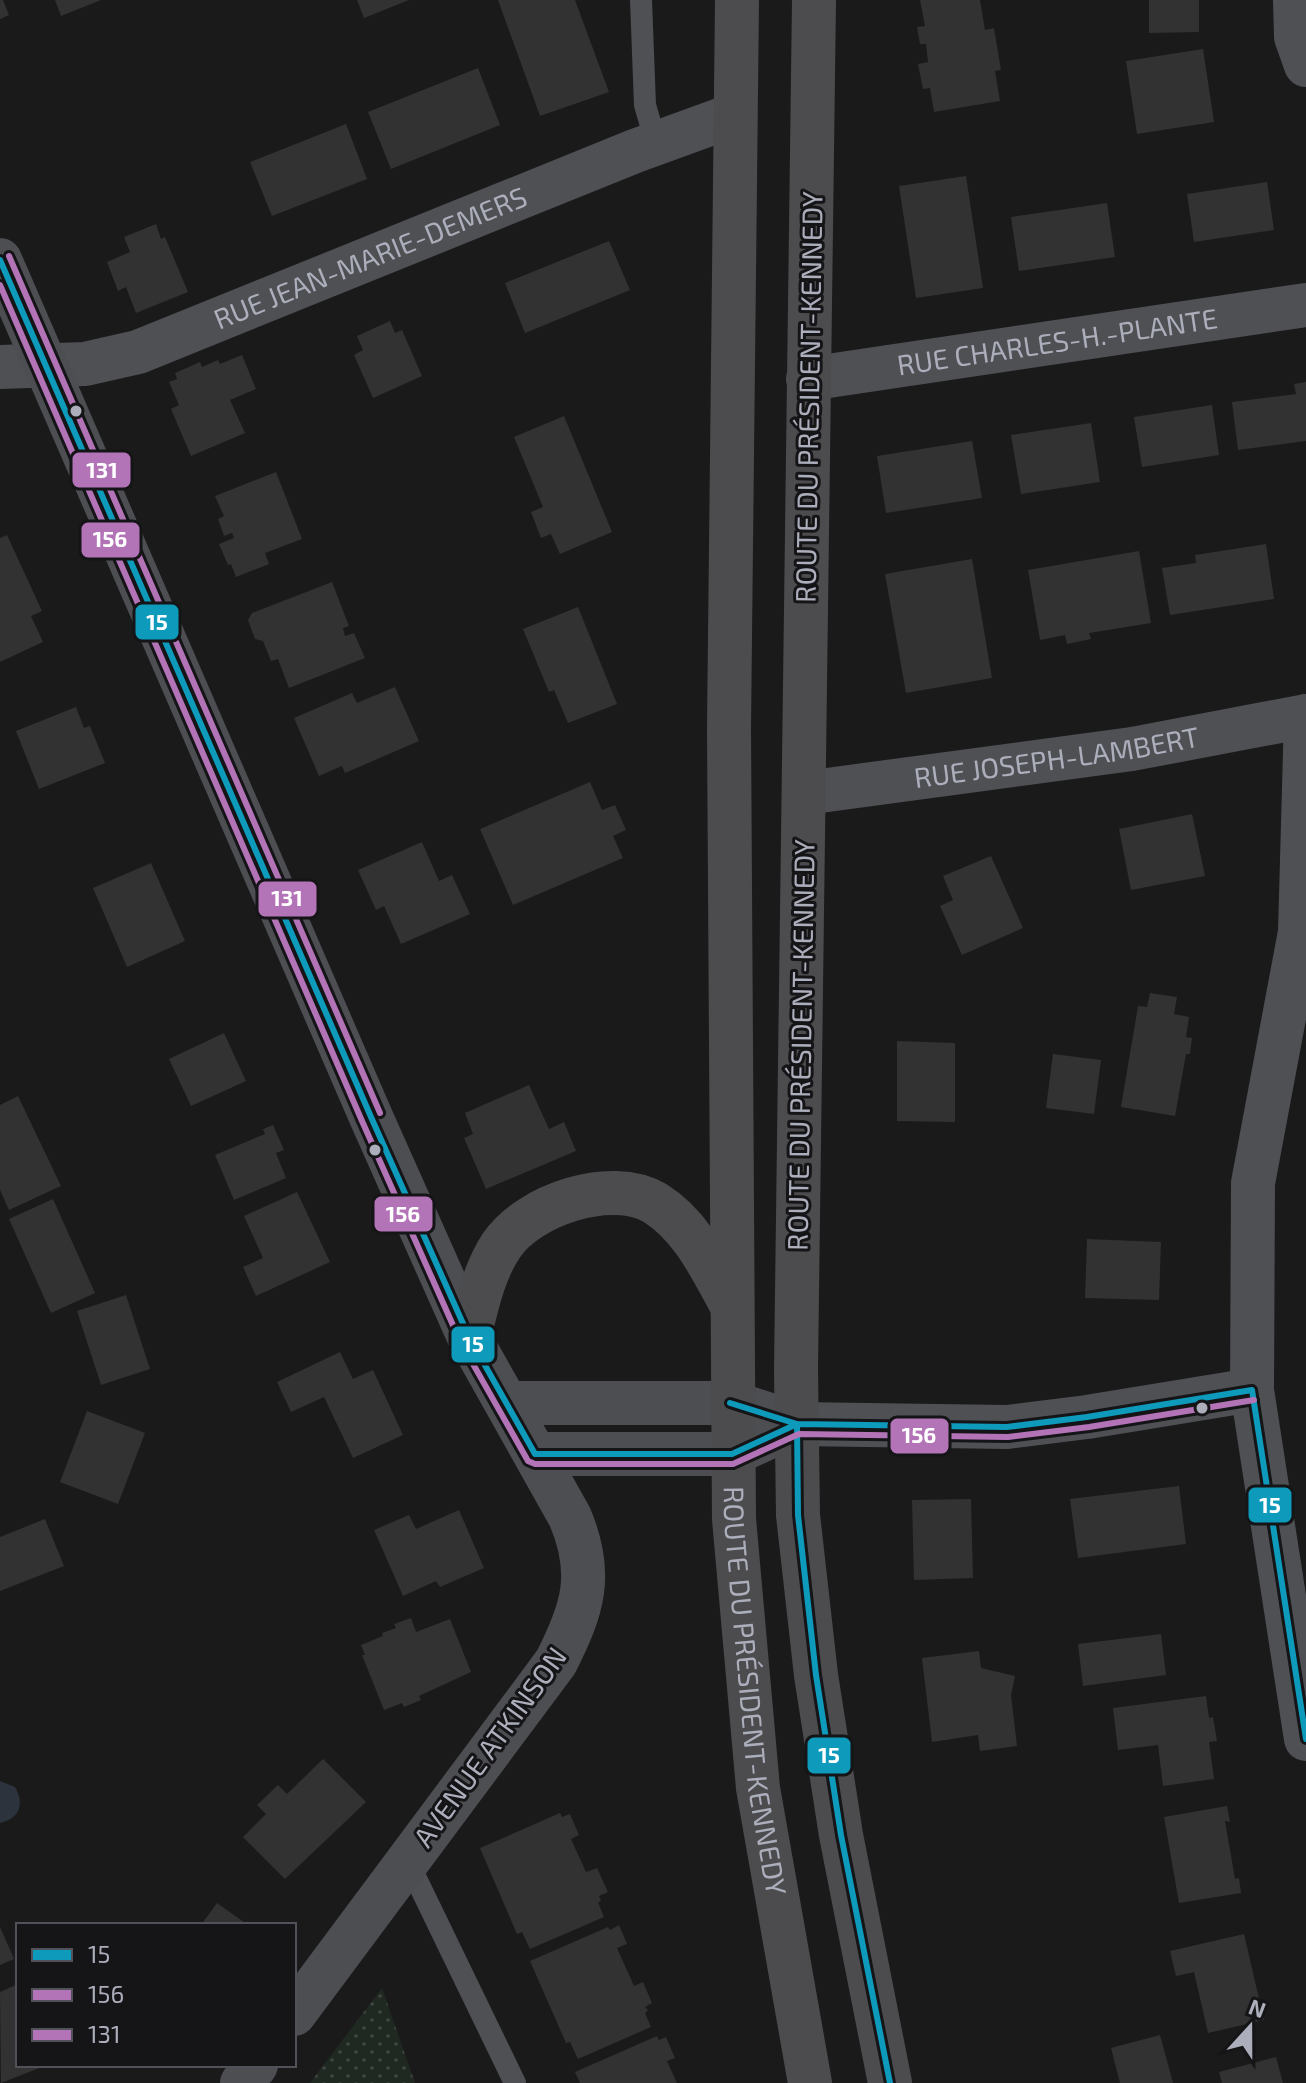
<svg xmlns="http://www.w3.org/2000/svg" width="1306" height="2083" font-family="'Exo 2',sans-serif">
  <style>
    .park { fill: url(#park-dots) }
    .water { fill: #2d333d }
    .building { fill: #323233 }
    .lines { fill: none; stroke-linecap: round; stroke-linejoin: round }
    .lane { stroke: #4e5054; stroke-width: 22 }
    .street { stroke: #4e5054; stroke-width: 44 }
    .secondary { stroke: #4d4e52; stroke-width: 44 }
    .primary { stroke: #4c4c4f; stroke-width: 44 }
    .bus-1-casing { stroke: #151417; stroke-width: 12 }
    .bus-2-casing { stroke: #151417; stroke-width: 12 }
    .bus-3-casing { stroke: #151417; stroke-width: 12 }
    .bus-1 { stroke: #0d9abb; stroke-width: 6 }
    .bus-2 { stroke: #b373b7; stroke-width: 6 }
    .bus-3 { stroke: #b373b7; stroke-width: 6 }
    .bus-dot { fill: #acafbb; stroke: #151417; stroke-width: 3 }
    .labels { text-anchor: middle; stroke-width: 6; stroke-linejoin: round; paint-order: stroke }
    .street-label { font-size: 28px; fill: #acafbb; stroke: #151417 }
    .line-badge { stroke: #151417; stroke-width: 3 }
    .badge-label { font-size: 22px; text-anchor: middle; font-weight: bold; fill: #fff }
  </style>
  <defs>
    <pattern id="park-dots" width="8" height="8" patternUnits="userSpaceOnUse" patternTransform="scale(2)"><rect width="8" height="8" fill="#202822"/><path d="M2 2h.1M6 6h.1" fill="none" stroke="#3e4540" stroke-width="1.8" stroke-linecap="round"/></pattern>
  </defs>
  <rect width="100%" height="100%" fill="#1a1a1b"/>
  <path class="park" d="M382 1988 415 2083H310Z"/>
  <path class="water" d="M0 1781 15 1787C25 1804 19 1819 0 1823Z"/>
  <path class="building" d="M0 0H3L9 15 0 19Z
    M55 0H101L61 16Z
    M357 0H409L364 18Z
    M498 0H575L609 92 540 116Z
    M920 0H980L985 30 994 28 1001 70 995 71 1000 101 934 112 930 88 923 89 918 64 928 62 926 44H920L917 27 925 26Z
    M1149 0H1199V32L1149 33Z
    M1203 49 1214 122 1137 134 1126 61Z
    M478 68 500 125 391 169 368 112Z
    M346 124 367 179 272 216 250 162Z
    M966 176 983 288 916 298 899 186Z
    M1267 182 1274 230 1194 242 1187 194Z
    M1107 203 1115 257 1019 271 1011 217Z
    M156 224 161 239 165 237 188 292 136 313 126 287 118 291 107 262 130 252 124 237Z
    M609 241 630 290 525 333 505 283Z
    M390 321 395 333 402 330 422 376 373 398 354 355 363 350 357 336Z
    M242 355 256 389 230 400 245 433 191 456 171 409 179 405 169 382 177 379 175 373 200 362 202 367 218 360 220 364Z
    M1306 382V441L1238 450 1232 402 1296 394 1294 384Z
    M1212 405 1219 455 1142 467 1134 417Z
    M564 416 612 532 560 554 551 534 541 538 531 512 543 507 514 437Z
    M1091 423 1100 482 1021 494 1011 435Z
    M972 441 982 498 886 513 877 456Z
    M276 472 302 539 265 553 269 564 236 577 231 564 228 565 219 544 234 538 232 533 224 536 218 519 224 516 215 496Z
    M7 535 42 611 31 616 43 642 0 662V538Z
    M1266 544 1274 599 1170 615 1162 568 1196 563 1195 555Z
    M1139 551 1151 623 1089 633 1091 639 1067 644 1065 635 1040 640 1028 570Z
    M972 559 992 678 906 693 885 574Z
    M332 582 349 626 343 628 345 636 354 633 365 658 289 688 278 659 271 661 263 641 255 639 248 620 252 613Z
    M578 607 617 704 568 723 554 690 549 692 523 629Z
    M395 687 419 741 345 773 342 766 319 776 294 718 352 693 357 703Z
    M76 707 84 728 90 726 105 763 39 789 16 731Z
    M590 782 602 810 615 805 626 830 613 836 623 858 513 905 480 829Z
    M1192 814 1205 876 1131 890 1119 829Z
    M422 842 439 881 452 875 470 914 401 944 384 906 376 910 358 870Z
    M991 856 1023 928 962 955 940 906 953 900 943 876Z
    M151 863 185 941 127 967 93 888Z
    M1150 993 1177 997 1174 1014 1189 1017 1186 1037 1192 1038 1190 1054H1186L1175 1116 1121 1107 1138 1006 1147 1007Z
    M224 1033 246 1081 191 1106 169 1059Z
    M897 1041 955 1043V1122L897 1121Z
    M1053 1054 1101 1060 1094 1114 1046 1108Z
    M529 1085 549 1129 564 1122 576 1151 486 1189 464 1138 473 1134 465 1113Z
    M18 1096 61 1186 9 1210 0 1190V1105Z
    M273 1125 284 1150 276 1153 286 1178 234 1200 215 1155 265 1134 263 1129Z
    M297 1192 330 1262 256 1296 243 1267 263 1258 244 1216Z
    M53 1199 95 1293 51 1313 9 1219Z
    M1087 1239 1161 1242 1159 1300 1085 1298Z
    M126 1295 150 1369 101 1385 77 1311Z
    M340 1352 353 1379 373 1370 403 1435 353 1458 324 1397 291 1412 277 1382Z
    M87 1411 145 1433 118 1504 60 1482Z
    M1179 1486 1186 1544 1078 1558 1070 1499Z
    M971 1499 973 1578 914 1580 912 1500Z
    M459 1510 484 1568 440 1587 436 1581 403 1596 374 1530 409 1515 416 1529Z
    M45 1519 64 1566 0 1591V1537Z
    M411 1618 416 1632 450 1619 471 1672 419 1696 421 1700 404 1707 402 1703 384 1710 362 1655H365L361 1645 383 1636 382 1633 396 1628 394 1624Z
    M1161 1634 1166 1675 1083 1686 1078 1644Z
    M979 1651 981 1668 1015 1676 1011 1695 1017 1746 980 1751 978 1735 932 1742 922 1658Z
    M1206 1696 1209 1718 1213 1717 1217 1741 1209 1742 1214 1779 1163 1786 1158 1745 1118 1750 1113 1708Z
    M323 1759 366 1802 285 1879 243 1837 266 1814 257 1805 278 1785 287 1794Z
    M1227 1806 1230 1822 1225 1821 1235 1879 1239 1878 1241 1893 1179 1903 1164 1817Z
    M560 1813 562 1817 570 1814 579 1835 571 1839 586 1872 597 1868 608 1892 599 1896 601 1901 598 1902 604 1917 530 1949 522 1932 517 1934 480 1848Z
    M217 1903 248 1925H201Z
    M619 1925 627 1944 617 1948 634 1986 643 1982 652 2003 645 2007 648 2010 645 2013 651 2027 578 2059 570 2042 566 2043 530 1961 608 1927 610 1930Z
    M0 1927 14 1959 0 1965Z
    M1244 1934 1264 2020 1208 2033 1194 1972 1176 1976 1170 1951Z
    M18 1984V2065H47L1 2083 0 1992Z
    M1160 2035 1173 2083H1120L1111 2048Z
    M657 2036 659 2040 666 2037 675 2058 667 2061 677 2083H580L575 2072Z
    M1276 2057 1283 2083H1222L1219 2072Z"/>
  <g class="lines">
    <path class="lane" d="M641 0 645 105 656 143
      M408 1862 515 2083"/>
    <g class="street">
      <path d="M1295 0 1296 37 1306 65"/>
      <path id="s1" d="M0 367 85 364 138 352 635 151 734 115"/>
      <path id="s2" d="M808 379 1306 305"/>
      <path d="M1306 716 1300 932 1253 1183 1252 1390 1306 1739"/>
      <path id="s3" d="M805 793 1132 749 1306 716"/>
      <path d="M797 1424 1007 1427 1087 1417 1252 1390"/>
    </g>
    <path class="secondary" d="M0 260 371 1117 469 1337 570 1517C594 1574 583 1609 556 1662L294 2014
      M506 1403H733L797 1424
      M535 1454H732L769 1437
      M242 2083 256 2065"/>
    <g class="primary">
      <path id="s4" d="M737 0 729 728 734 1519 758 1788 810 2083"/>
      <path d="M814 0 796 1369 798 1515 816 1675 841 1835 890 2083"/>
      <path d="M469 1337C477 1305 483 1274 501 1246 528 1205 611 1177 655 1203 692 1226 711 1268 731 1304"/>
    </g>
    <g class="bus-1-casing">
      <path id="bus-1" d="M0 260 371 1117 469 1337 535 1454H732L797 1424
        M1252 1390 1306 1739
        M730 1403 797 1424 1007 1427 1087 1417 1252 1390
        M797 1424 798 1515 816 1675 841 1835 890 2083"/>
    </g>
    <g class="bus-2-casing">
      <path id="bus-2" d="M0 285 362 1121 460 1341 528 1461 535 1464H733L799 1434 1008 1437 1089 1427 1254 1400"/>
    </g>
    <g class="bus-3-casing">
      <path id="bus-3" d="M9 256 380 1113"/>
    </g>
    <use href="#bus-1" class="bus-1"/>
    <use href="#bus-2" class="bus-2"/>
    <use href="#bus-3" class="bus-3"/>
  </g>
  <g class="bus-dot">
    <circle cx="76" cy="411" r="7"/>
    <circle cx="375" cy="1150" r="7"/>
    <circle cx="1202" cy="1408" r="7"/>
  </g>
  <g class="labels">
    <g class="street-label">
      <text dy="10" stroke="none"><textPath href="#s1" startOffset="390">RUE JEAN-MARIE-DEMERS</textPath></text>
      <text dy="10" stroke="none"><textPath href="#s2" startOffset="252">RUE CHARLES-H.-PLANTE</textPath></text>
      <text transform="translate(809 397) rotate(-89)" y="10">ROUTE DU PRÉSIDENT-KENNEDY</text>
      <text dy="10" stroke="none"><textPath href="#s3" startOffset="254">RUE JOSEPH-LAMBERT</textPath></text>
      <text transform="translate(801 1045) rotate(-89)" y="10">ROUTE DU PRÉSIDENT-KENNEDY</text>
      <text dy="10" stroke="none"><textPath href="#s4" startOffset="1692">ROUTE DU PRÉSIDENT-KENNEDY</textPath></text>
      <text transform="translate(490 1747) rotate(-54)" y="10">AVENUE ATKINSON</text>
    </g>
  </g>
  <g class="line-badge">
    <rect x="71" y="451" width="61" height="38" rx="8" fill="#b373b7"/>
    <rect x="80" y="521" width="61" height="38" rx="8" fill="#b373b7"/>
    <rect x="134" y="603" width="46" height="38" rx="8" fill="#0d9abb"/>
    <rect x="257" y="880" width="61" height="38" rx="8" fill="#b373b7"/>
    <rect x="373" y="1195" width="61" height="38" rx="8" fill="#b373b7"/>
    <rect x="450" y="1325" width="46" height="39" rx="8" fill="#0d9abb"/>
    <rect x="889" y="1417" width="61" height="38" rx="8" fill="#b373b7"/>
    <rect x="1247" y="1486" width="46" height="38" rx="8" fill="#0d9abb"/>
    <rect x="806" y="1736" width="46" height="39" rx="8" fill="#0d9abb"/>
  </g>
  <g class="badge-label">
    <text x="102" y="478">131</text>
    <text x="110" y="547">156</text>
    <text x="157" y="630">15</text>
    <text x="287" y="906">131</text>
    <text x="403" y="1222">156</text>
    <text x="473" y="1352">15</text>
    <text x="919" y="1443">156</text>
    <text x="1270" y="1513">15</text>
    <text x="829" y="1763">15</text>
  </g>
  <rect x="16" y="1923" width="280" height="144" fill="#151417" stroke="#515259" stroke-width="2"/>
  <rect x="32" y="1949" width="40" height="12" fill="#0d9abb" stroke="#515259" stroke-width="2"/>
  <text x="88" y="1963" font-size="24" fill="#acafbb">15</text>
  <rect x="32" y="1989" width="40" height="12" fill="#b373b7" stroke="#515259" stroke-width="2"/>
  <text x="88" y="2003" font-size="24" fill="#acafbb">156</text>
  <rect x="32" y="2029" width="40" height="12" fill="#b373b7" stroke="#515259" stroke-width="2"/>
  <text x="88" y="2043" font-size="24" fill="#acafbb">131</text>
  <g transform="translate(1250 2027) rotate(21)" stroke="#151417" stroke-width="6" paint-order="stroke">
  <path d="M0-6L14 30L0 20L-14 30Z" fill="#acafbb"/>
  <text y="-12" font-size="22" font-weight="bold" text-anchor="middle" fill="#acafbb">N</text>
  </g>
</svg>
